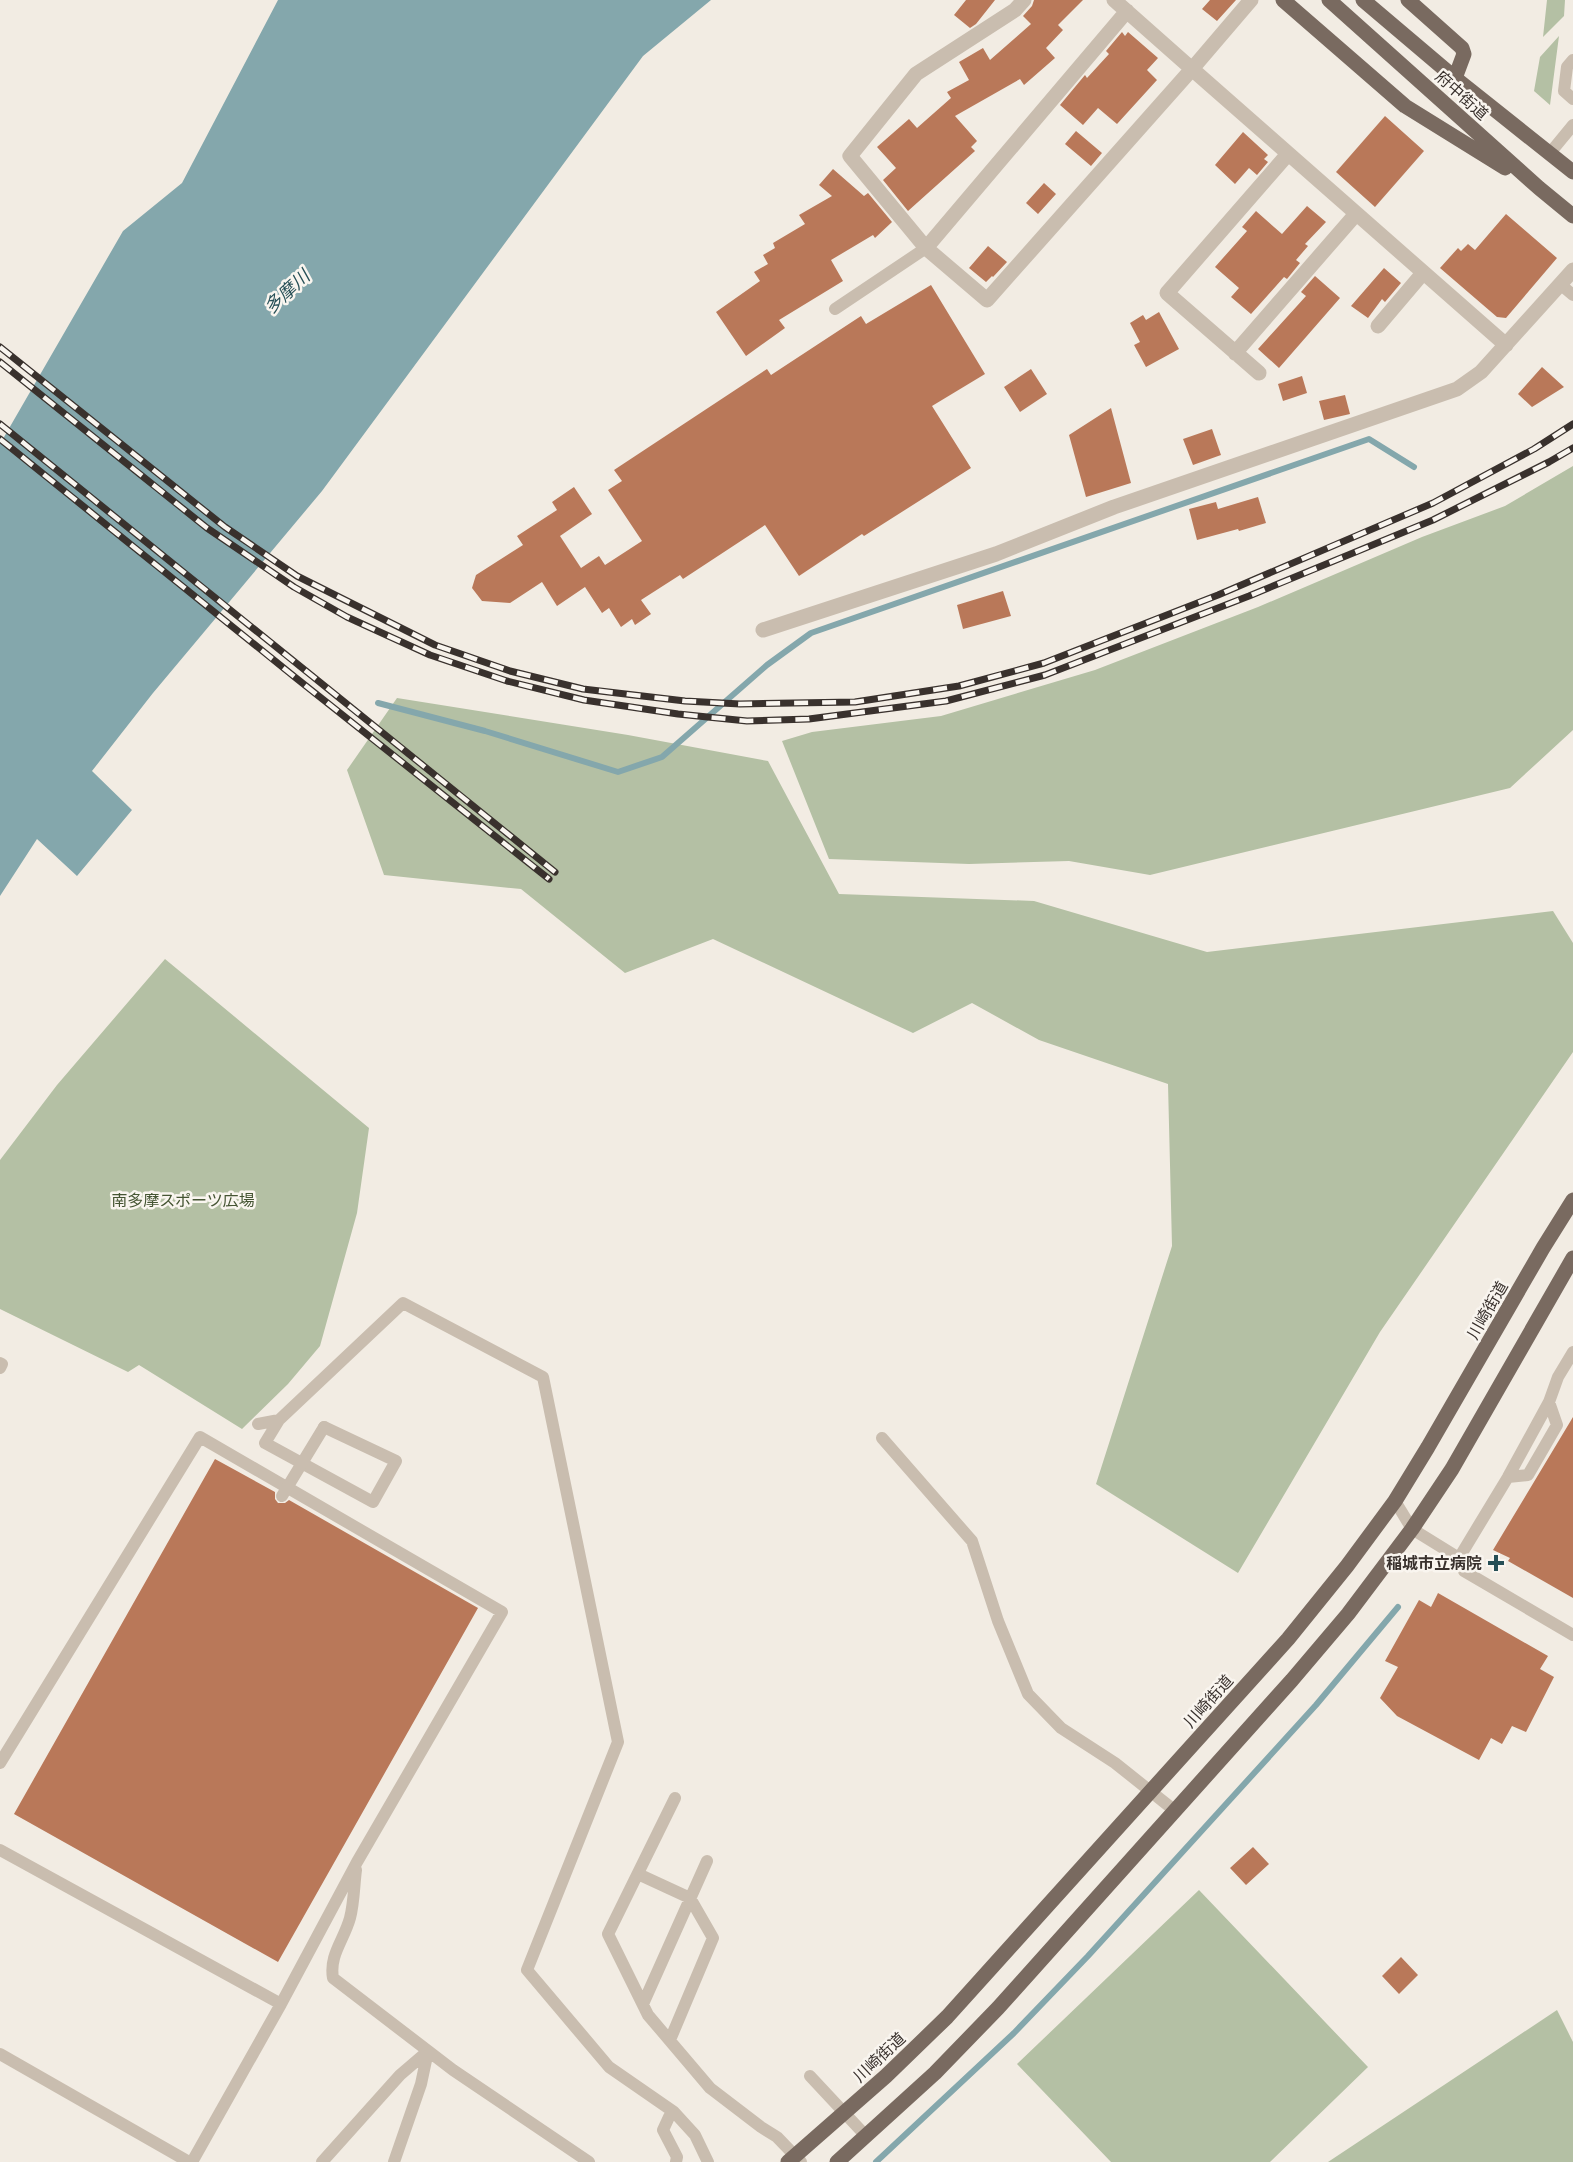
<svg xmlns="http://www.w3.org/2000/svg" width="1573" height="2162" font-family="Roboto,'Noto Sans JP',sans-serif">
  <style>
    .green { fill: #b4c0a4 }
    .water { fill: #84a7ac }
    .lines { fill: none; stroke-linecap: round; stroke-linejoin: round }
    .stream { stroke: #84a7ac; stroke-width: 6 }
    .building { fill: #b97859 }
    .lane { stroke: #c9bdaf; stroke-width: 12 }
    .street { stroke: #c9bdaf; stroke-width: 15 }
    .primary { stroke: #796a60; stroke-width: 15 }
    .rail-casing { stroke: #39312d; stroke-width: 7 }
    .rail { stroke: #f9f5ef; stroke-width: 4.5; stroke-dasharray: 14; stroke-linecap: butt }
    .lane-bridge { stroke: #c9bdaf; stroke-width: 12 }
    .poi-dot { fill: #264f56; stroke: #f9f5ef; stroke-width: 2 }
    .labels { text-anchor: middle; stroke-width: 5; stroke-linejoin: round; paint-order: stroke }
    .street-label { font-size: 16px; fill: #39312d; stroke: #f9f5ef }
    .park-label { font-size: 16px; fill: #455533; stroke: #f9f5ef }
    .poi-label { font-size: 16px; font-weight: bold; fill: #39312d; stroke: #f9f5ef; text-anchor: end }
    .water-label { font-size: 18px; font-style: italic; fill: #264f56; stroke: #f9f5ef }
  </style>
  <rect width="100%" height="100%" fill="#f2ece3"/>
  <path class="green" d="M1547 0H1565L1564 16 1543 37Z
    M1559 36 1550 105 1534 91 1540 57Z
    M1573 466V730L1510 788 1150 875 1069 861 969 864 829 859 782 741 812 732 941 716 1095 670 1258 607 1422 537 1505 506Z
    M397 698 628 735 768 761 839 894 1034 901 1207 952 1553 911 1573 943V1052L1380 1332 1238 1573 1096 1484 1172 1246 1168 1084 1039 1040 972 1003 913 1033 713 939 625 973 521 889 384 875 347 770Z
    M165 959 369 1128 357 1213 320 1346 288 1384 242 1429 139 1365 128 1372 0 1309V1160L57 1085Z
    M1199 1890 1368 2067 1270 2162H1111L1017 2064Z
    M1557 2010 1573 2042V2162H1328Z"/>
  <path class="water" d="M278 0H711L643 56 322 491 153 693 92 771 132 810 77 876 37 839 0 896V444L123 231 182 183Z"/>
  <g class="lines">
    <path class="stream" d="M378 703 485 731 618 772 662 757 767 665 811 633 1369 439 1414 467
      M876 2162 1014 2033 1088 1956 1316 1705 1398 1607"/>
  </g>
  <path class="building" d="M966 0H995L976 24 970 28 954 15Z
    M1034 0H1083L1058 25 1063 30 1046 48 1055 58 1024 85 1020 79 955 116 977 141 971 147 975 151 908 211 883 180 896 168 877 147 909 119 917 128 951 98 947 92 969 80 959 62 983 48 990 60 1031 24 1023 16 1032 6Z
    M1210 0H1236L1217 21 1202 9Z
    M1122 32 1125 36 1128 32 1158 58 1147 70 1157 80 1117 124 1098 108 1083 125 1060 105 1085 75 1087 78 1109 54 1106 51Z
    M1385 116 1424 151 1375 207 1336 172Z
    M1076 131 1102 153 1091 166 1065 144Z
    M1243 132 1268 155 1264 159 1268 162 1257 175 1249 168 1235 184 1215 165Z
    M833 169 864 196 868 193 892 222 875 238 873 235 831 260 843 281 779 320 785 328 746 356 716 312 760 281 754 272 768 264 763 255 775 248 773 243 805 224 799 215 832 196 819 185Z
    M1044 183 1056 194 1038 214 1026 203Z
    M1307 206 1326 222 1305 244 1308 246 1296 260 1300 263 1287 279 1284 277 1251 314 1231 297 1239 288 1215 267 1247 231 1242 227 1256 211 1282 234Z
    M1506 214 1557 258 1506 318 1497 317 1440 268 1458 248 1461 251 1468 244 1475 250Z
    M988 246 1007 262 993 277 992 276 986 282 969 268Z
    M1384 268 1401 283 1385 302 1382 299 1368 318 1351 306Z
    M1315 276 1340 298 1279 368 1258 349 1306 296 1301 292Z
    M931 285 985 374 932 406 971 468 864 536 862 534 799 576 765 525 683 579 680 575 641 600 651 614 635 625 632 619 621 627 609 608 602 613 585 587 557 606 542 582 510 603 482 601 472 588 476 575 523 545 517 536 557 510 552 502 574 487 592 514 560 536 581 568 599 556 605 565 642 541 608 490 622 481 614 470 767 369 771 375 861 316 866 324Z
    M1159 312 1179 349 1146 367 1134 345 1140 342 1130 323 1143 315 1146 320Z
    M1542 367 1564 387 1532 407 1518 394Z
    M1031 369 1047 394 1020 412 1004 387Z
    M1302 376 1307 393 1283 401 1278 384Z
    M1345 395 1350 414 1324 420 1319 401Z
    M1111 408 1131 483 1086 497 1069 435Z
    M1212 429 1221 455 1193 465 1183 439Z
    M1258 497 1266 523 1239 531 1238 529 1197 540 1189 509 1216 502 1218 509Z
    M1003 591 1011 616 963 629 957 605Z
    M1573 1417V1598L1508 1561 1510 1558 1493 1550Z
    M215 1459 275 1492V1499L278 1503H285L289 1500 478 1608 278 1962 14 1814Z
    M1438 1593 1548 1656 1540 1669 1554 1677 1526 1732 1512 1726 1502 1744 1491 1738 1479 1760 1397 1716 1380 1698 1398 1667 1385 1661 1419 1600 1431 1607Z
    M1253 1847 1269 1864 1246 1885 1230 1868Z
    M1401 1957 1418 1975 1399 1994 1382 1976Z"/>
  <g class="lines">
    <path class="lane" d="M1573 60 1567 67 1564 91 1573 99
      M1550 153 1573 125
      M1560 284 1573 295
      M835 309 926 248
      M0 1363 2 1364 0 1368
      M279 1420 265 1443 373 1502 396 1461 324 1427
      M258 1424 279 1420 403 1303 543 1377 618 1742 527 1970 609 2067 674 2112 695 2135 708 2162
      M882 1438 972 1541 998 1621 1028 1694 1061 1728 1115 1763 1174 1810
      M1508 1477 1528 1475 1557 1425 1549 1402
      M1395 1501 1412 1529 1459 1558 1464 1571 1573 1635
      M1459 1558 1508 1477 1549 1402 1558 1377 1573 1352
      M0 1763 200 1437 502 1612 357 1862 281 2004 0 1850
      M675 1798 608 1934 648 2015 710 2088 761 2127 777 2137 801 2162
      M356 1870C354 1885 354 1903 350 1918 344 1940 329 1955 333 1978L453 2070 589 2162
      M638 1874 690 1898 713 1938 670 2040
      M643 2004 707 1861
      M0 2054 189 2162
      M810 2076 866 2136
      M674 2112 669 2117 663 2130 677 2157 676 2162
      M192 2162 281 2004
      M322 2162 400 2075 428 2051
      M394 2162 421 2084 428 2051"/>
    <path class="street" d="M1024 0 1015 10 916 74 850 156 926 248 987 300 1192 69 1506 345
      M1114 0 1192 69 1251 0
      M926 248 1127 11
      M1378 326 1423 273
      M1235 353 1356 214
      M1259 373 1167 293 1288 154
      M763 630 996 554 1114 507 1457 389 1481 372 1573 270"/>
    <path class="primary" d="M1283 0 1405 106 1505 168
      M1329 0 1539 188 1573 216
      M1363 0 1455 78 1573 172
      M1408 0 1462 48 1464 54 1455 78
      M788 2162 886 2076 947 2017 1288 1639 1347 1566 1395 1501 1428 1447 1543 1248 1573 1200
      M837 2162 935 2073 998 2008 1292 1680 1348 1614 1412 1529 1452 1469 1573 1258"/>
    <g class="rail-casing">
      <path id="rail" d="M0 347 225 527 297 576 435 645 510 671 583 689 685 701 740 704 855 702 959 686 1044 663 1218 595 1433 503 1534 449 1573 424
        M0 362 207 528 294 587 347 617 430 655 507 681 584 700 678 714 747 721 809 719 946 701 1045 675 1249 596 1433 520 1549 462 1573 448
        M0 424 555 872
        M0 439 296 678 549 879"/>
    </g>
    <use href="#rail" class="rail"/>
    <path class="lane-bridge" d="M282 1496 324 1427"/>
  </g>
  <path class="poi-dot" d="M1493 1554h6v6h6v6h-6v6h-6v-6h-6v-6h6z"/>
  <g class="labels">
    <g class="street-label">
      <text transform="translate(1462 95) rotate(42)" y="6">府中街道</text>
      <text transform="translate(1487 1310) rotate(-60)" y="6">川崎街道</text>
      <text transform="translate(1208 1701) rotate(-48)" y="6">川崎街道</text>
      <text transform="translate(879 2057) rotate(-43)" y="6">川崎街道</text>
    </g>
    <g class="park-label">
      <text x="183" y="1206">南多摩スポーツ広場</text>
    </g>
    <g class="poi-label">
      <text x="1482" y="1569">稲城市立病院</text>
    </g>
    <g class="water-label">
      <text transform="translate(287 292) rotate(-43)" y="6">多摩川</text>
    </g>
  </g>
</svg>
